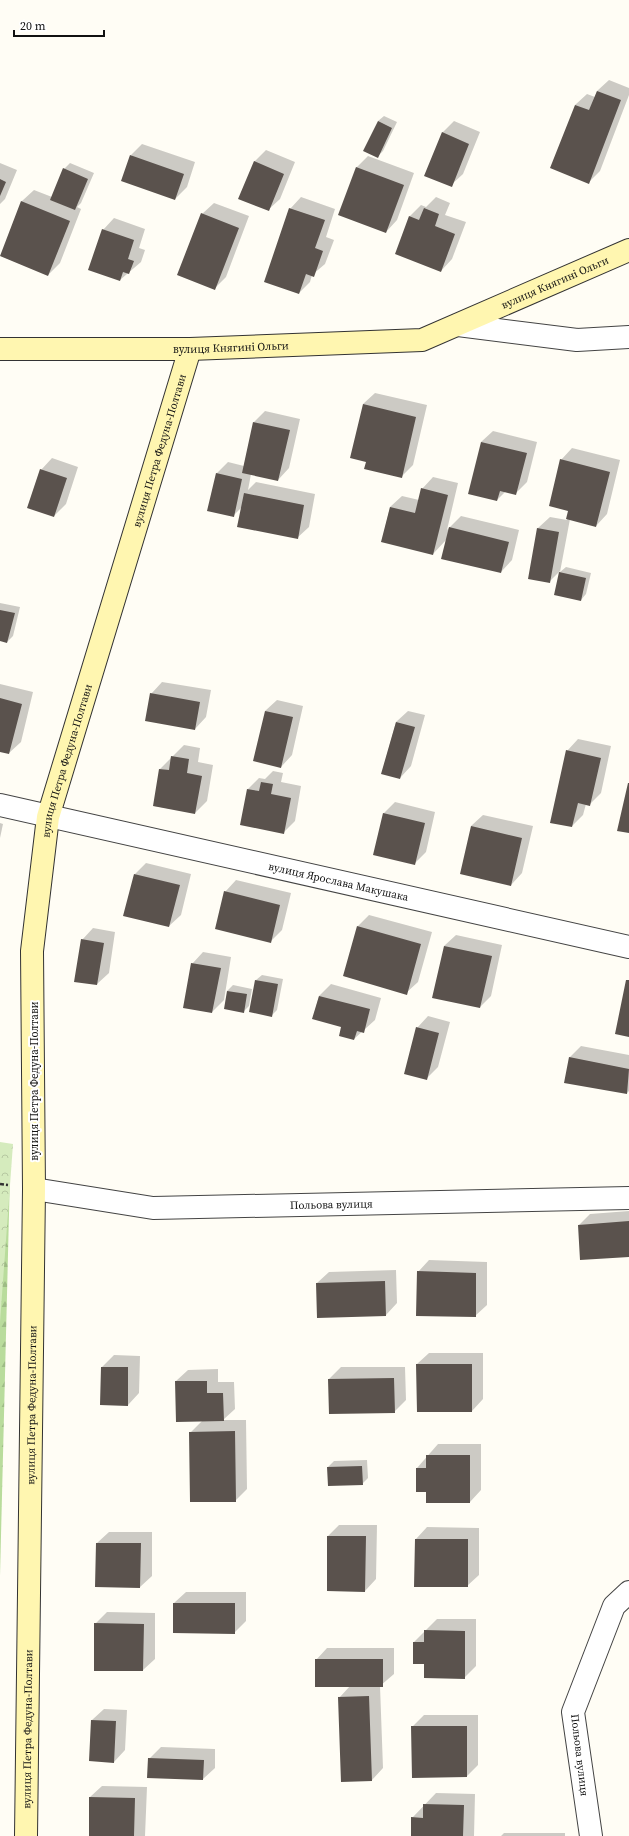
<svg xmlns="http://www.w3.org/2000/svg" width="629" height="1836" font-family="'Source Serif 4',serif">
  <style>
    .forest { fill: url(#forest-firs) }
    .park { fill: url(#park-crowns) }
    .shadow { fill: #0003 }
    .building { fill: #5a524d }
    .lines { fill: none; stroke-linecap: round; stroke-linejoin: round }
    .street-casing { stroke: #444; stroke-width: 24 }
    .secondary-casing { stroke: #333; stroke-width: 24 }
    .path { stroke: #333; stroke-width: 2.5; stroke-dasharray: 4 2; stroke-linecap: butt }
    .street { stroke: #fff; stroke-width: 22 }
    .secondary { stroke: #fff6b0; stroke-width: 22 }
    .labels { text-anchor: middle; stroke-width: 4; stroke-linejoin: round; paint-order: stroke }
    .street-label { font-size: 11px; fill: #111; stroke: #fff }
  </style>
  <defs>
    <pattern id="forest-firs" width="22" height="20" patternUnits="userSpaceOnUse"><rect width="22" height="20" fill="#b9dc9c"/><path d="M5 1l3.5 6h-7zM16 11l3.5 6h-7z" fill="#9ebc85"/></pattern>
    <pattern id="park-crowns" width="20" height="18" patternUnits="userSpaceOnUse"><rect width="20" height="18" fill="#d5ebbd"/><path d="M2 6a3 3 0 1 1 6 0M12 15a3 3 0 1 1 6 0" fill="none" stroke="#b6c8a1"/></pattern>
  </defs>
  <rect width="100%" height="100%" fill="#fffdf5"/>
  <path class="forest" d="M10 1174 0 1576V1186Z"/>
  <path class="park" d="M0 1142 13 1144 0 1322Z"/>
  <path class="shadow" d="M609 80 629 88V95L600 171 588 183 575 105 587 94 595 97 597 91Z
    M384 116 397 122 383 151 377 157 378 121Z
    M454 121 480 132 463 174 451 185 442 133Z
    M142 144 195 162 187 187 175 199 131 155Z
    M266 150 295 162 280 199 268 210 254 162Z
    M368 156 414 173 397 220 386 232 356 168Z
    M0 163 17 170 5 199 0 204Z
    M70 163 94 173 81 203 77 207 81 209 60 263 48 275 1 256 22 201 34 190 52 197 64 169Z
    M301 197 335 209 326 237 334 240 325 264 312 275 310 282 299 293 290 209Z
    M436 197 450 203 445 215 466 222 452 259 441 271 409 217 421 205 426 207Z
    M214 203 249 216 226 277 214 289 202 214Z
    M114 218 145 229 139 248 145 250 141 262 120 280 103 230Z
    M375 393 427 405 413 465 401 477 367 461 363 404Z
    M265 411 300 419 289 468 278 480 251 474 248 490 256 482 315 494 309 527 297 538 242 507 233 516 216 474 228 462 244 466 254 422Z
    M493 431 537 442 527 482 516 493 506 491 497 500 481 442Z
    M572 448 620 460 607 514 596 526 570 519 560 572 566 567 591 573 586 594 581 600 555 594 560 571 549 582 538 528 550 517 567 520 569 510 561 460Z
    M52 458 78 467 66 504 54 516 41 470Z
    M433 477 458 483 447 530 461 516 519 530 512 560 501 572 446 540 433 554 382 541 390 507 402 496 419 500 422 489Z
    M0 603 20 607 13 636 7 642 0 640Z
    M162 682 211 690 206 717 195 729 151 694Z
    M0 684 33 692 21 742 9 753 0 751Z
    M277 700 303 706 292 755 281 767 265 711Z
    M408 711 425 715 411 766 400 778 382 773 396 722Z
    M578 739 611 746 601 793 589 805 586 804 583 815 572 826 567 751Z
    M184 745 200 748 198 762 213 765 207 801 195 813 154 806 160 769Z
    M273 771 283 773 281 782 301 786 295 821 283 833 248 789 259 778 265 779Z
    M395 802 435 812 426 852 414 864 383 814Z
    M483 815 533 826 522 873 511 885 471 826Z
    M0 823 3 824 0 838Z
    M146 863 191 874 181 915 169 926 135 874Z
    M236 880 291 893 282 930 270 942 225 892Z
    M369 915 432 932 418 982 406 993 344 976 358 926Z
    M93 928 115 932 109 973 97 984 75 981 82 940Z
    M456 935 502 945 491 996 480 1007 444 946Z
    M203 952 231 957 224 1000 212 1012 192 964Z
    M262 975 283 979 277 1010 272 1015 256 980Z
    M331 984 381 998 375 1020 354 1039 342 1026 313 1018 319 996Z
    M233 985 252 989 249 1006 243 1012 227 991Z
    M428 1016 450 1022 438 1067 426 1079 417 1028Z
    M581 1046 629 1055V1091L627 1093 569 1058Z
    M629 1211V1256L579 1225 590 1214Z
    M429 1260 487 1262V1305L475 1316 418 1272Z
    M396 1270 397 1303 386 1315 317 1283 329 1272Z
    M429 1353H483V1399L472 1411 417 1364Z
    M114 1355 140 1356 139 1393 128 1405 102 1367Z
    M341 1367H405L406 1400 394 1412 330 1413 329 1379Z
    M218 1369V1382H234L235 1409 223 1420H246L247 1489 235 1501 191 1432 202 1421 176 1381 188 1370Z
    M438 1444H481V1490L470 1502 427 1491 417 1468Z
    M367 1460 368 1478 362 1484 328 1467 334 1461Z
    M339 1525H377L376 1579 365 1591 328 1536Z
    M427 1527 479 1528V1575L467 1586H415L416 1539Z
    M109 1532H152V1576L140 1587 96 1586 97 1543Z
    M186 1592H246V1621L234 1633 174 1603Z
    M107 1612 155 1613V1659L143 1670H95V1624Z
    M437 1619H476V1666L464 1678 425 1663H414V1642Z
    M327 1648H394V1674L380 1686 383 1768 372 1780 339 1698 350 1686 316 1660Z
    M104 1709 127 1710 125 1750 114 1762 92 1720Z
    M424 1715H478V1765L467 1776 412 1727Z
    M161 1747 215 1749V1768L203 1779 149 1777V1759Z
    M102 1786 147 1787 145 1836H90V1797Z
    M436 1793 475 1794 474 1836H412V1818Z
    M504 1833H565V1836H501Z"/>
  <path class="building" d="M597 91 621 100 589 184 550 168 575 105 589 110Z
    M378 121 392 128 378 158 363 151Z
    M442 132 469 144 452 187 424 176Z
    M130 155 184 174 175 200 121 181Z
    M254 161 284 174 269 211 238 199Z
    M356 167 404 185 386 233 338 215Z
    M63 168 88 179 75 210 50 200Z
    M0 179 6 182 0 196Z
    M21 201 70 221 48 276 0 256Z
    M289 208 325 220 315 248 323 251 314 277 306 274 299 294 264 282Z
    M424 208 439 214 435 226 455 234 441 272 395 254 409 216 419 220Z
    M201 213 239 228 215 290 177 275Z
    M102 229 134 240 128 259 134 261 129 274 123 272 120 281 88 270Z
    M363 404 416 417 402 478 364 469 366 462 350 458Z
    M253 422 290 430 278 481 242 473Z
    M481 442 527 453 516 495 500 491 497 501 468 494Z
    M560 459 610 472 596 527 566 519 568 511 549 506Z
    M40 469 67 478 54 517 27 508Z
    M216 473 242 479 234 517 207 511Z
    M421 488 448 495 433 555 381 542 390 507 415 513Z
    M244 493 304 505 298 539 237 527Z
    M449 527 509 542 501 573 441 559Z
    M537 528 559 532 550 583 528 579Z
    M559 572 586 578 581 601 554 595Z
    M0 610 15 613 7 643 0 641Z
    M150 693 200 702 195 730 145 721Z
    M0 698 22 704 9 754 0 752Z
    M265 711 293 717 281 768 253 761Z
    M396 722 415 727 400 779 381 774Z
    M566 750 601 758 590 806 578 803 572 827 550 823Z
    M171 756 189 759 187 773 202 776 195 814 153 806 159 769 169 770Z
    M261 782 273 784 271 794 291 798 284 834 240 825 247 789 259 791Z
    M628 783H629V833L617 831Z
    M383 813 425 823 415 865 373 855Z
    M471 826 522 838 511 886 460 874Z
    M134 874 180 885 169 927 123 916Z
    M224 891 280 905 271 943 215 929Z
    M357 926 421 944 407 995 343 976Z
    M81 939 104 943 97 985 74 982Z
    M444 946 492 956 480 1008 432 998Z
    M191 963 221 968 212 1013 183 1008Z
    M255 980 278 984 272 1017 249 1012Z
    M626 980H629V1037L615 1034Z
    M227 991 247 994 244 1013 224 1009Z
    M319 996 370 1009 364 1033 357 1031 354 1040 339 1036 341 1027 312 1019Z
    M416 1027 439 1033 427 1080 404 1074Z
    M569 1057 629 1069 627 1094 564 1083Z
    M629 1221V1257L580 1260 578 1225Z
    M417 1271 476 1273V1317L416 1316Z
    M385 1281 386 1316 317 1318 316 1283Z
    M416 1364H472V1412H417Z
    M101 1367H128V1406L100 1405Z
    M394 1378 395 1413 329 1414 328 1379Z
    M175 1381H207V1393H223L224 1421 176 1422Z
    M235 1431 236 1502H190L189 1432Z
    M426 1455H470V1503H426V1492H416V1468H426Z
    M362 1466 363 1485 328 1486 327 1467Z
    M327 1536H366L365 1592 327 1591Z
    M415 1539H468V1587H414Z
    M96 1543H141L140 1588 95 1587Z
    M173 1603H235V1634L173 1633Z
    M94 1623 144 1624 143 1671H94Z
    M424 1630 465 1631V1679L424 1678V1664H413V1642H424Z
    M315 1659H383V1687H315Z
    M369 1696 372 1781 341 1782 338 1697Z
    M91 1720 116 1721 114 1763 89 1761Z
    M411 1726H467V1777L412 1778Z
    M148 1758 204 1760 203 1780 147 1778Z
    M89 1797 135 1798 134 1836H89Z
    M423 1804 464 1805 463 1836H411V1817L423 1818Z"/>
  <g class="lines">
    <g class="street-casing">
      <g id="street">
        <path d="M458 325 577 340 629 337"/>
        <path id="s1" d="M0 805 629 947"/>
        <path id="s2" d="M34 1189 153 1208 629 1198"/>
        <path d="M591 1836 573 1712 614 1606 629 1592"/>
      </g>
    </g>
    <g class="secondary-casing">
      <g id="secondary">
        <path id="s3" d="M0 349H190L422 340 629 250"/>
        <path id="s4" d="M26 1836 34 1189 32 951 48 817 190 349"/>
      </g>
    </g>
    <path class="path" d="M0 1184 8 1185"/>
    <use href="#street" class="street"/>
    <use href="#secondary" class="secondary"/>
  </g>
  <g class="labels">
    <g class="street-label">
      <text dy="4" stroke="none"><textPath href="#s3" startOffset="567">вулиця Княгині Ольги</textPath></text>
      <text dy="4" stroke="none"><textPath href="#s3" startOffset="231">вулиця Княгині Ольги</textPath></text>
      <text dy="4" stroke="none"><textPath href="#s4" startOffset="1403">вулиця Петра Федуна-Полтави</textPath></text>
      <text dy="4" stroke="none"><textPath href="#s4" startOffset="1079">вулиця Петра Федуна-Полтави</textPath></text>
      <text dy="4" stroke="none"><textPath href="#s1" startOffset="347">вулиця Ярослава Макушака</textPath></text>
      <text transform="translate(34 1081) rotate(-90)" y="4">вулиця Петра Федуна-Полтави</text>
      <text dy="4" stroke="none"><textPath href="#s2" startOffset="299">Польова вулиця</textPath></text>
      <text dy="4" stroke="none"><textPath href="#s4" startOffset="431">вулиця Петра Федуна-Полтави</textPath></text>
      <text dy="4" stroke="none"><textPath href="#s4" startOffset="107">вулиця Петра Федуна-Полтави</textPath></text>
      <text transform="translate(580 1755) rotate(83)" y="4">Польова вулиця</text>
    </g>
  </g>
  <path d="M14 30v6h90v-6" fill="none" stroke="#111111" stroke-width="2"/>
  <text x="20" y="30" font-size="12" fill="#111111" stroke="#ffffff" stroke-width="3" paint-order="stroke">20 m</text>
</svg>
